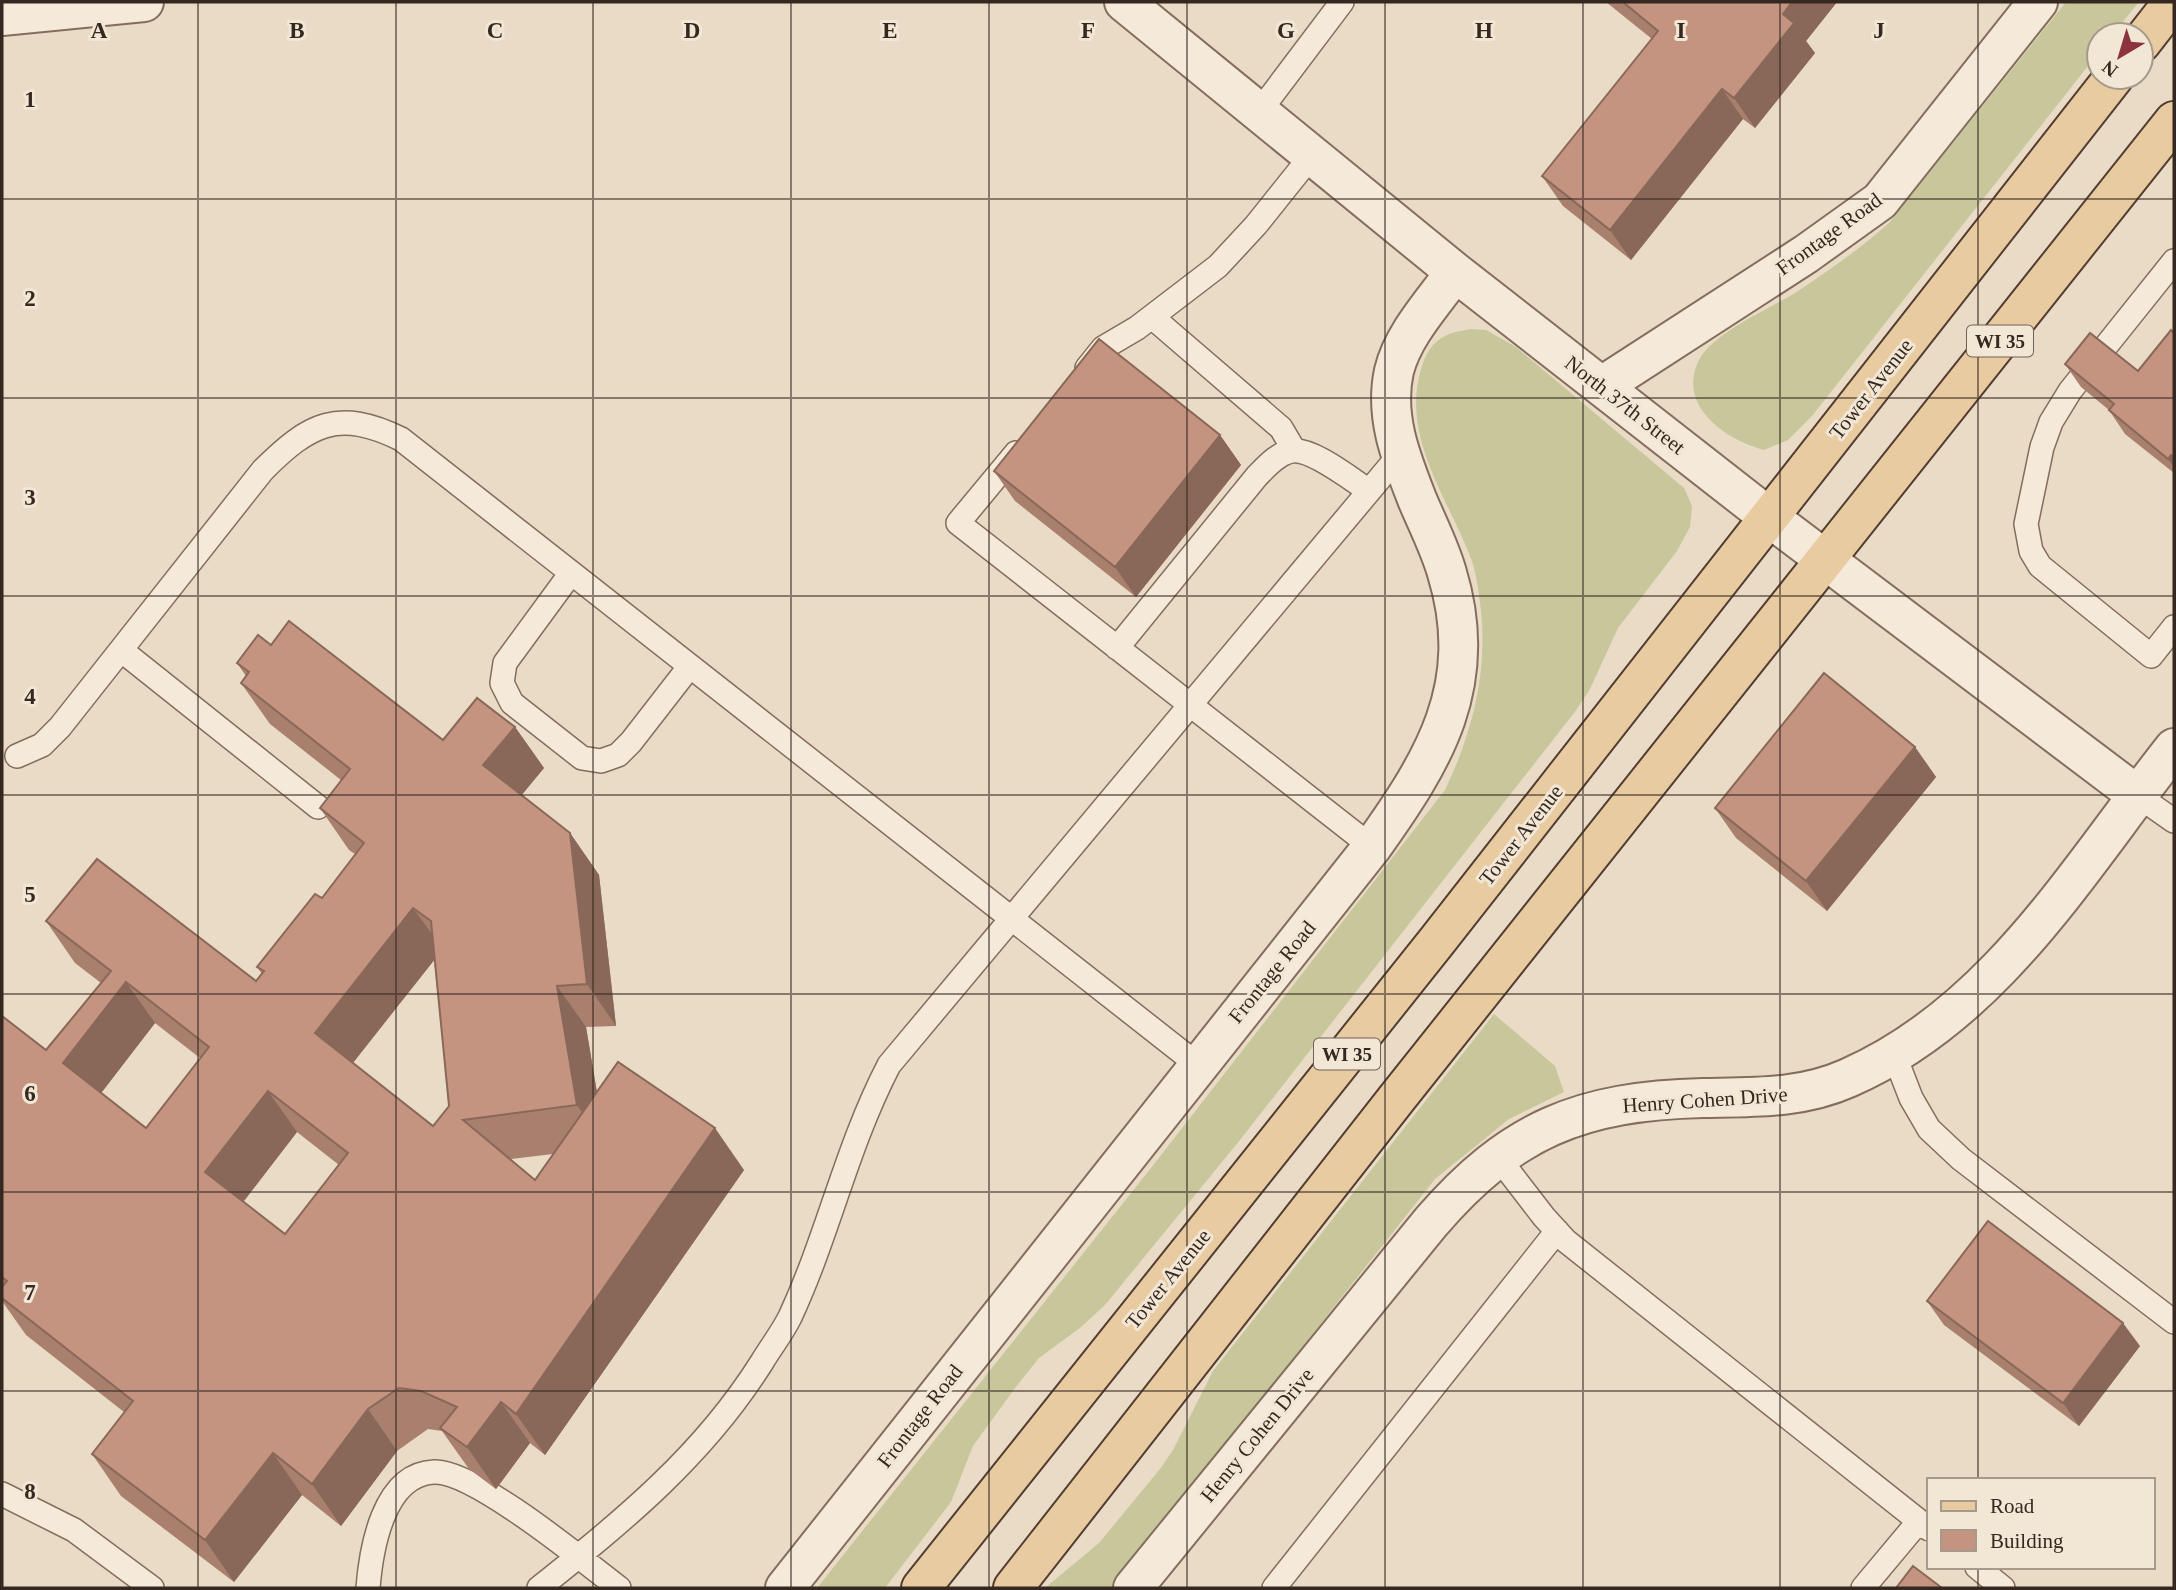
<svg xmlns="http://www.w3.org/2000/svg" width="2176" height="1590" font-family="'Times New Roman',serif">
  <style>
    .grass { fill: #c7c79b }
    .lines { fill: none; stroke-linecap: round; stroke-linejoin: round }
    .service-casing { stroke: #846d5d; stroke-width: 26 }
    .minor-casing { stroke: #846d5d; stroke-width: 42 }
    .primary-casing { stroke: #523d31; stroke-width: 42 }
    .service { stroke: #f5ead9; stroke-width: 23 }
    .minor { stroke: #f5ead9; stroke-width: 38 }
    .primary { stroke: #e9cba2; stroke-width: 38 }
    .wall { fill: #a97f6e; fill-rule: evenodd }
    .shaded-wall { fill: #89685a }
    .building { fill: #c49480; stroke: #89685a; stroke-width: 2; fill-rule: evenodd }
    .grid { fill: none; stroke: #352820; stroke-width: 2; stroke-opacity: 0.55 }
    .labels { text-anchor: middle; stroke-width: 6; stroke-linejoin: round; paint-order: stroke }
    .shield { fill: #f2e6d5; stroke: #6e6156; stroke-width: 2 }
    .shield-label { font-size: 19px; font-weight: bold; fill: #352820 }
    .street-label { font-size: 21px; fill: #352820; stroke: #f2e6d5 }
    .grid-label { font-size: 23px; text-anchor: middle; font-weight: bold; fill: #352820; stroke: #f2e6d5; stroke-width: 6; stroke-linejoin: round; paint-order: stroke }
  </style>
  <rect width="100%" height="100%" fill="#eadbc6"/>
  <path class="grass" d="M2066 2H2139L2112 35H2099V52L1812 416 1788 440 1764 450C1726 440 1676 406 1699 360 1713 333 1769 309 1795 293 1828 271 1860 249 1889 223Z
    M1470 329 1486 330 1516 347 1684 488 1692 506 1690 527 1677 551 1618 628 1589 691 1574 713 1240 1140 1105 1305 1080 1328 1039 1358 1015 1388 973 1446 951 1502 885 1588H817L1151 1168 1445 790C1473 731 1489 668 1480 603 1478 588 1476 570 1470 556 1447 497 1401 436 1421 369 1425 355 1431 343 1445 336 1452 332 1462 331 1470 329Z
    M1494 1014 1555 1066 1564 1092 1509 1119 1435 1179 1112 1588H1045L1099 1543 1160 1469 1173 1450 1213 1371Z"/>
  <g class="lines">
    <g class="service-casing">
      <path id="service" d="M1259 112 1342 2
        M2174 261 2070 391 2051 422 2042 447 2026 524 2031 551 2040 566 2151 656 2174 627
        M1152 317 1281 428 1294 450
        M1087 368 1103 348 1137 328 1218 266 1256 225 1312 155
        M1016 453 958 523 1372 847
        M571 573 505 663 502 683 512 703 582 758 601 761 618 755 631 742 690 666
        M1117 648 1257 476C1266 467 1278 453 1292 451 1312 448 1352 480 1369 491
        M121 650 318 807
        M17 756 42 745 60 727 263 470C309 424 338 408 401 439L1198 1065
        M2137 795 2174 821
        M1894 1054 1911 1098 1929 1129 1961 1159 2174 1322
        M1497 1156 1544 1217 1566 1241 1929 1529
        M2 1494 74 1530 152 1588
        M1977 1567 2003 1588
        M368 1588C371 1550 383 1474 434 1472 474 1470 585 1562 619 1588
        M539 1588C624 1520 703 1456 762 1362 771 1347 782 1333 790 1317 829 1233 846 1148 889 1065L1401 453
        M1274 1588 1557 1231
        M1863 1588 1919 1521"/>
    </g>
    <g class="minor-casing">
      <path id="minor" d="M1124 2 1455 272 1770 518 2137 795
        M2 16 144 2
        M1602 386 1806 254 1880 201 2038 2
        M785 1588 1372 847C1434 760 1481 685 1447 573 1440 548 1427 523 1417 499 1401 458 1384 416 1394 371 1403 334 1434 302 1455 272
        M1133 1588 1431 1222C1511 1129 1581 1101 1703 1098 1754 1097 1801 1099 1848 1078 1996 1013 2078 869 2174 748"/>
    </g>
    <g class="primary-casing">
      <path id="primary" d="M2141 43 2173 2
        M921 1588 1437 941 2114 77
        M1013 1588 1397 1098 2174 121"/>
    </g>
    <use href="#service" class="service"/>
    <use href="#minor" class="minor"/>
    <use href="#primary" class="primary"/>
  </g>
  <path class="wall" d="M1606 2H1837L1806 41 1815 53 1755 128 1743 119 1631 260 1563 206 1542 176 1652 39Z
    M2174 333V473L2125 434 2109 410 2081 387 2065 364 2138 371Z
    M1220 435 1241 465 1136 597 1015 501 994 471Z
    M271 645 443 740 515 727 544 768 521 795 570 833 599 875 616 1026 586 1027 597 1092 744 1170 545 1455 530 1443 496 1489 469 1469 442 1431 428 1429 397 1451 341 1526 302 1495 234 1582 121 1496 92 1454 124 1412 26 1335 2 1301V1016L46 1050 101 983 75 963 46 921 256 981 262 974 257 967 322 898 355 854 349 850 320 808 341 780 270 724 241 683 246 676 237 663ZM434 960 449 1106 433 1126 353 1063ZM155 1023 200 1058 146 1128 101 1093ZM297 1132 339 1165 285 1234 243 1202ZM553 1154 535 1180 511 1159Z
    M1915 747 1936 777 1827 911 1736 838 1715 808Z
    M1927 1301 2140 1346 2079 1426 1944 1325Z"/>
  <path class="shaded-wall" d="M1792 2H1837L1806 41 1815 53 1755 128 1734 98 1783 14Z
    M1722 89 1743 119 1631 260 1610 230Z
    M1220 435 1241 465 1136 597 1115 567Z
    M2171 455 2174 459V467L2168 459Z
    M515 727 544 768 512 807 483 765Z
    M1915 747 1936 777 1827 911 1806 881Z
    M570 833 599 875 616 1026 587 984Z
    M413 908 443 949 344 1074 315 1033Z
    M126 982 155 1023 92 1105 63 1063Z
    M557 986 586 1027 606 1147 577 1105Z
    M268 1091 297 1132 234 1214 205 1172Z
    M715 1128 744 1170 545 1455 516 1414Z
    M2123 1323 2140 1346 2079 1426 2063 1403Z
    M501 1402 530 1443 496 1489 467 1447Z
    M368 1409 397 1451 341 1526 312 1484Z
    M273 1453 302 1495 234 1582 205 1540Z"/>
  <path class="building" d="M1623 2H1792L1783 14 1794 23 1734 98 1722 89 1610 230 1542 176 1658 31Z
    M2171 330 2174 333V457L2171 455 2168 459 2109 410 2114 404 2065 364 2090 333 2138 371Z
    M1099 339 1220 435 1115 567 994 471Z
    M289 621 443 740 477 698 515 727 483 765 570 833 587 984 557 986 577 1105 463 1120 535 1180 618 1062 715 1128 516 1414 501 1402 467 1447 440 1428 457 1407 421 1391 399 1388 368 1409 312 1484 273 1453 205 1540 92 1454 133 1401 2 1298V1287L7 1281 2 1277V1016L46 1050 111 971 46 921 97 859 256 981 264 971 257 967 315 894 322 898 364 843 320 808 350 769 241 683 249 672 237 663 258 635 271 645ZM413 908 431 921 449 1106 433 1126 315 1033ZM126 982 209 1047 146 1128 63 1063ZM268 1091 348 1153 285 1234 205 1172Z
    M1824 673 1915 747 1806 881 1715 808Z
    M1988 1221 2123 1323 2063 1403 1927 1301Z
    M1913 1566 1942 1588H1896Z"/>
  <path class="grid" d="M198 2V1588M396 2V1588M593 2V1588M791 2V1588M989 2V1588M1187 2V1588M1385 2V1588M1583 2V1588M1780 2V1588M1978 2V1480M2 199H2174M2 398H2174M2 596H2174M2 795H2174M2 994H2174M2 1192H2174M2 1391H2174M1978 1567V1588"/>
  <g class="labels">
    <g class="shield">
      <rect x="1967" y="325.5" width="66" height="31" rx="5"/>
      <rect x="1314" y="1038.5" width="66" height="31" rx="5"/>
    </g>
    <g class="shield-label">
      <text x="2000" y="348">WI 35</text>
      <text x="1347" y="1061">WI 35</text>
    </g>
    <g class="street-label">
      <text transform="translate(1829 234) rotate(-36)" y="7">Frontage Road</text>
      <text transform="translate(1871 389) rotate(-52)" y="7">Tower Avenue</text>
      <text transform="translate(1625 405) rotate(38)" y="7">North 37th Street</text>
      <text transform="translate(1521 835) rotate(-52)" y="7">Tower Avenue</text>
      <text transform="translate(1272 972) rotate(-51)" y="7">Frontage Road</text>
      <text transform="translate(1705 1100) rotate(-4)" y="7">Henry Cohen Drive</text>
      <text transform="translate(1168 1279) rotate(-51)" y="7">Tower Avenue</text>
      <text transform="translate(920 1416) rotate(-52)" y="7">Frontage Road</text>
      <text transform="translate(1257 1435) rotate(-51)" y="7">Henry Cohen Drive</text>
    </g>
  </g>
  <g class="grid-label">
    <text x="99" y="38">A</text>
    <text x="297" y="38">B</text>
    <text x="495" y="38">C</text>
    <text x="692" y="38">D</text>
    <text x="890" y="38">E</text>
    <text x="1088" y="38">F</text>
    <text x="1286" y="38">G</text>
    <text x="1484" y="38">H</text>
    <text x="1681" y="38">I</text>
    <text x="1879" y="38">J</text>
    <text x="30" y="107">1</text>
    <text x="30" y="306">2</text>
    <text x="30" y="505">3</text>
    <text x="30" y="704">4</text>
    <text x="30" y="902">5</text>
    <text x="30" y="1101">6</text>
    <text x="30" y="1300">7</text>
    <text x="30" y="1499">8</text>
  </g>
  <rect width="2176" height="1590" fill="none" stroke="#352820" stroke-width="7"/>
  <rect x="1927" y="1478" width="228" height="91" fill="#f2e6d5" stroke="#a69a8d" stroke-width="2"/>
  <rect x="1941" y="1501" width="35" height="10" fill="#e9cba2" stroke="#a69a8d" stroke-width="2"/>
  <text x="1990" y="1513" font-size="21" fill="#352820">Road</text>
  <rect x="1941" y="1530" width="35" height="21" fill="#c49480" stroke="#a69a8d" stroke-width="2"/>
  <text x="1990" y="1548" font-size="21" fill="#352820">Building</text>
  <g transform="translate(2120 56) rotate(218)"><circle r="33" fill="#f2e6d5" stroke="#a69a8d" stroke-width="2"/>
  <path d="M0-5L12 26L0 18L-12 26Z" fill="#8d333e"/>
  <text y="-10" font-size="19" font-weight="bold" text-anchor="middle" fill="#352820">N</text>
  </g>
</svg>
